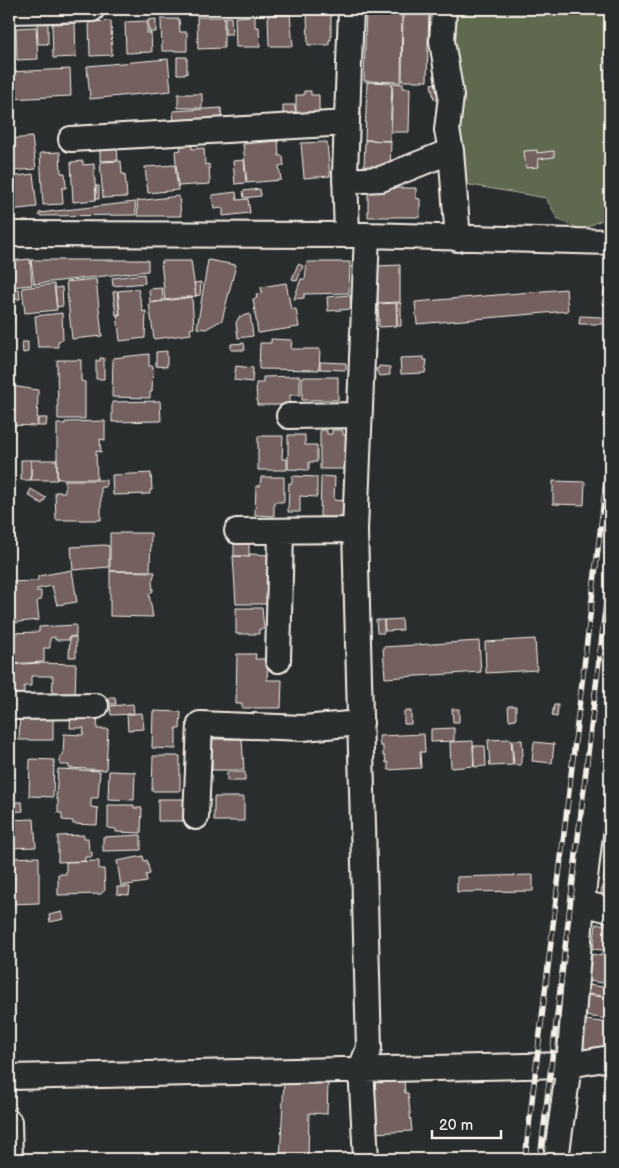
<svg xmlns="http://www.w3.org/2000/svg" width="619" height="1168" font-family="'Balsamiq Sans',sans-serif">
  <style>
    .green { fill: #5e6950; stroke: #a9ad9c }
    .building { fill: #73605e; stroke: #f4f1e8 }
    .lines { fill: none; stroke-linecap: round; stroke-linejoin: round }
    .minor-casing { stroke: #f4f1e8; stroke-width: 28 }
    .minor { stroke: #2a2d2e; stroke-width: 24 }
    .rail-casing { stroke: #f4f1e8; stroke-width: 5.5 }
    .rail { stroke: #2a2d2e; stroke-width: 4; stroke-dasharray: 11; stroke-linecap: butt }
  </style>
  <rect width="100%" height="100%" fill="#2a2d2e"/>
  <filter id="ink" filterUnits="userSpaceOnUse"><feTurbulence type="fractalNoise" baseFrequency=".02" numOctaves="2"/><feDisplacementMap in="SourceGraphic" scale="10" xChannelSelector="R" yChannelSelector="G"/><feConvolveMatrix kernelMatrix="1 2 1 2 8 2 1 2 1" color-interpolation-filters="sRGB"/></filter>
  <g filter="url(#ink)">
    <path class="green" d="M453 9H610V216L581 230 558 219 546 198 464 184 455 147 458 94Z"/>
    <path class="building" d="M366 9H402L401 82 364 81Z
      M403 9H429L427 81H402Z
      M307 14H331V40H329V45H308Z
      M268 15H290L293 46H269Z
      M255 16V27H259L260 47H236L235 17Z
      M197 17H224V48L198 49Z
      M225 17H231L232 34H225Z
      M156 19V32H149L148 20Z
      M161 19H179L180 32H187V51H162Z
      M111 21 112 55 90 56 89 22Z
      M147 21V33H151L152 52 126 53 125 22Z
      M48 22V44H38L37 23Z
      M75 23 76 57 53 58 52 24Z
      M36 27 38 59 17 60 16 28Z
      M177 57H187V74H177Z
      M168 59 171 91 90 99 87 66Z
      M70 69 71 96 9 99V72Z
      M367 82 392 83 390 141 365 140Z
      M393 83 403 84V88H410L409 132H391Z
      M437 83 440 98 434 99 431 84Z
      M304 91H311V95H319V113H296V95H304Z
      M178 94H202V108H178Z
      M283 105H295V114H283Z
      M221 108 222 121 174 124 173 111Z
      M32 137 36 169 10 171 9 139Z
      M365 140 391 141 390 170 364 169Z
      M278 141 279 156H283L284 166H279L281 180 247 183 243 144Z
      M327 142 330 176 304 178 301 143Z
      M192 144V149L204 148 205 165 209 164 210 184 178 186 175 151 181 150 180 145Z
      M117 148 118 160 100 161V149Z
      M537 150V153L554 151V157L538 159 539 167 526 168 524 151Z
      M60 152 61 173H65L66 188H62L63 204 43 205 40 153Z
      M244 160 246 183 235 184 233 161Z
      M83 161V165L94 164 96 200 73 202 71 162Z
      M121 161 122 174H125L127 197 103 198 100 162Z
      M175 165 178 190 148 193 145 167Z
      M33 174 37 207 9 210V177Z
      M96 186H99V199H96Z
      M368 188H416V198L420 199V217H368Z
      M260 189 261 196 244 198 243 191Z
      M236 192 237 200 248 199 250 213 223 216V208L214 209 212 195Z
      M179 196 181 216H138L137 201Z
      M135 202 136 215 39 216V213Z
      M30 259 32 285 9 287V261Z
      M31 260H148V271L34 284Z
      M208 260 236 265 222 320 206 329 197 328Z
      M161 261H191L196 296 165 300Z
      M307 262H350L349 293 304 294V298L294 299 301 279H305Z
      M298 264 303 266 297 281 292 279Z
      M400 265V302L378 303 377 266Z
      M607 271H610V278L607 305 602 304Z
      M144 274 145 283 113 286 112 278Z
      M96 279 102 336 72 339 66 282Z
      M201 282 200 295 196 296 194 283Z
      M286 283 291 309H296L299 327 258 333 253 299 257 298 256 294 262 293 261 287Z
      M54 284 57 310 25 313 22 288Z
      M62 287 63 306 57 307 55 288Z
      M162 288 163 301 150 303 149 289Z
      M14 289H19L20 299H15Z
      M138 289 143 312 146 311 145 338 120 341 117 315H120L118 291Z
      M566 289 568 311 417 324 415 302Z
      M9 290H13L14 300 9 301Z
      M117 291 120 314 116 315 113 292Z
      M350 295 351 309 328 311 327 297Z
      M192 297 194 328 190 329 191 334 154 339 149 303Z
      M9 301H12L14 322H9Z
      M396 303 397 326 379 327 378 304Z
      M397 303H401V326H397Z
      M62 313 63 340 58 341V347H38L35 316Z
      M250 314 253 336 238 338 236 323 239 317Z
      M580 316 602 317V324H579Z
      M9 323 12 346H9Z
      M271 339 292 340 291 349H320L319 370 259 369 260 343H271Z
      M22 342H28V352L23 353Z
      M244 343 245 350H231V344Z
      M167 351V367L156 366V352Z
      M149 354V366H153L152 392H150V398L112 397 113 358Z
      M424 357V360H427L425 373 401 374 400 358Z
      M100 358H104V379H96V361H100Z
      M57 360H81V381L85 382V419H58Z
      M320 362 346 363V370L320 369Z
      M236 366 253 368 252 382 234 380Z
      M379 366 390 367V375L379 376 376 369 379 368Z
      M300 376V395H290V405H257L256 383H263V377Z
      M302 377H338V400H302Z
      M9 383 11 386 38 390 37 426 9 425Z
      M160 401 161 421 112 422V402Z
      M38 418H47L46 426H38Z
      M105 421V440L100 439 101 452 96 451 97 479H57V424H65V422Z
      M320 430H327V434H332V430H343V435H347V469H320Z
      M288 435H305V445H317V462H309V470L288 469Z
      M258 436H283L282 459H287V470H258Z
      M21 460H31V480H21Z
      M31 460H57V480H31Z
      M151 473 152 490H150V494L113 495 112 475Z
      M292 476 317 477V497L300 496V512H288L289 483H292Z
      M321 476 335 477 334 500 348 501V518L320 517Z
      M261 477H284V502H274V516L255 515 256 486H260Z
      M65 480H106V487H101V520H56L55 492H65Z
      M553 481 585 482 584 505 553 504Z
      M31 489 46 498 42 504 28 495Z
      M110 533H151L150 571H110Z
      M234 540H249V556H234Z
      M104 545 109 546V567L73 570 71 547Z
      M250 554 269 555V604H236L233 556 249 557Z
      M72 570 77 602 57 605 52 586 37 589 36 591H41V600L37 601 39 620 9 623V582L36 581 38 580V576Z
      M110 571 155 572 152 582 153 591 149 594 153 617 110 616Z
      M236 608H262L264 629H259V634H236Z
      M402 619 403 630 385 631 384 620Z
      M376 620H384V633H377Z
      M76 625V636L69 637V640H55V637L50 638V648H44V662L9 664V633L39 632V627Z
      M70 637H76V657H69Z
      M535 639 537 670 486 673 485 642Z
      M479 641 481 672 385 678 383 647Z
      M237 654H256L255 659H268L267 680H282L281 708H242V704H236Z
      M38 663 76 664 75 701H52L53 676H31V686H24V701H9V665Z
      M109 697H115L116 704H110Z
      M133 704 134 714 111 715 110 706Z
      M554 705H558L557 717 552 716Z
      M508 706H516V719L509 720Z
      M452 709H459V722H453Z
      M20 710 53 711V740H19Z
      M71 710 98 711 97 729H108L106 770 69 768V765H60V756H63L64 734 83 735 84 728H70Z
      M153 711 181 712 180 729 176 728V749L152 748Z
      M404 711H411V724H404Z
      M142 713 144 729 128 730 127 714Z
      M454 728V741L431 742V729Z
      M424 734 425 752H420L421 768 388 770V762L386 763 385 756H383V746H380L379 736Z
      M212 739H242L244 770H212Z
      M511 739 513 765 490 766 488 740Z
      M512 740H522L523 756H521V765H514Z
      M473 741 474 766 451 768 450 742Z
      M534 742 554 744 552 763 532 761Z
      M473 746H485L486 766 474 767Z
      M153 756H180V791H152Z
      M30 759 54 760 53 797 29 796Z
      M58 769 100 771 98 798H91V807L98 808 97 825 73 824V821L62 820V813H58V799H56Z
      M109 771 135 772 134 800 108 799Z
      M227 772H245V781H227Z
      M214 797H244V821H214Z
      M158 799H186V821H158Z
      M9 802H22L23 811 9 812Z
      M108 805H134V808H142L141 833 116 832V829L108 828Z
      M34 819 36 847 9 848V820Z
      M84 835V838H88L89 852H92V857H85V861L58 862V836Z
      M141 835V850L103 851V837Z
      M143 856 144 861 147 860 150 874 146 875 147 882 121 886 117 861Z
      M39 857V903L9 904V858Z
      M99 861V869H104L105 890 101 894 58 895V874H66V862Z
      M606 866H610V898L601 893Z
      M533 875V891L457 892V877Z
      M117 887H130L129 895 117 894Z
      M62 912 64 919 50 922 49 915Z
      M609 919 610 951 593 949 596 924 608 925Z
      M601 953 610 954V984L589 981 592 954 601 956Z
      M589 985 610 988V997L588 994Z
      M587 995 610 998V1019L585 1016Z
      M585 1020 610 1023V1050H581Z
      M404 1079 405 1093H408L412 1131 372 1133 371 1084H375V1080Z
      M284 1081 328 1082 327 1114 309 1113 308 1159H280Z"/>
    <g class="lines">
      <g class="minor-casing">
        <path id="minor" d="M444 9 442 41 451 96 447 130 451 151 458 239
          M9 11 92 9
          M71 139 347 123
          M345 181 381 179 451 151
          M9 234 367 235 610 242
          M347 235 345 173 351 9
          M289 416 358 415
          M237 531 355 530
          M278 660 281 531
          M9 707 96 706
          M196 817 200 724 303 728 361 723
          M582 903 610 910
          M9 1077 569 1065 610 1058
          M9 1122 10 1159
          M366 1159 361 1068 369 1048 355 530 367 235
          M556 1159 569 1065 582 903 610 665"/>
      </g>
      <use href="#minor" class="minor"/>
      <g class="rail-casing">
        <path id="rail" d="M525 1159 610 449
          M540 1159 610 568"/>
      </g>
      <use href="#rail" class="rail"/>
    </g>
  </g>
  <rect width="619" height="1168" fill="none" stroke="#2a2d2e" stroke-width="30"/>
  <rect x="15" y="15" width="589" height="1138" fill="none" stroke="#f4f1e8" stroke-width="2" filter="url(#ink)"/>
  <path d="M432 1130v8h69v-8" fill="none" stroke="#f4f1e8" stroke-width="2.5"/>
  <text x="439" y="1130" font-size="15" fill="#f4f1e8" stroke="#2a2d2e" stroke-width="4" paint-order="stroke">20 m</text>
</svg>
